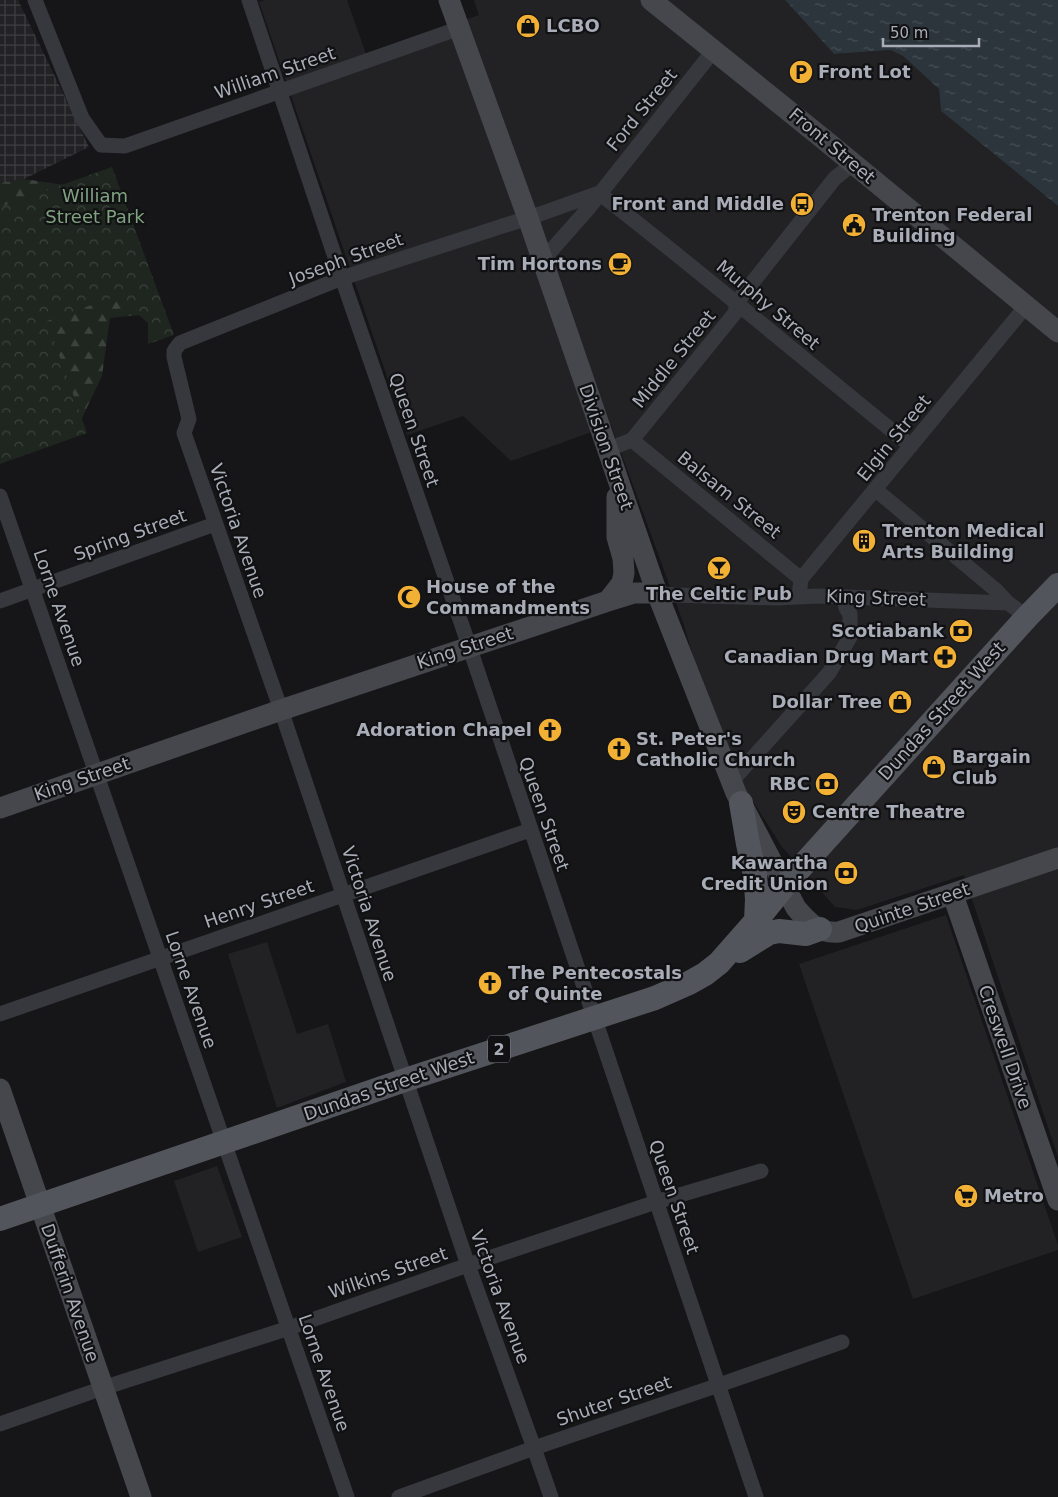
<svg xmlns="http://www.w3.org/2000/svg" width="1058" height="1497" font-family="'DejaVu Sans',sans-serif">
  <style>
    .built { fill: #222225 }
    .industrial { fill: url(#industrial-grid) }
    .forest { fill: url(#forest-firs) }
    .park { fill: url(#park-crowns) }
    .water { fill: url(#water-ripples) }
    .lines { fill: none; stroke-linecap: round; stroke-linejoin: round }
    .street { stroke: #37383d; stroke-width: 15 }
    .secondary { stroke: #45474d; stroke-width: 21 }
    .primary { stroke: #53555c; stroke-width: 24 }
    .labels { text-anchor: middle; stroke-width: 4.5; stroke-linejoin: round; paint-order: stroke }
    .shield { fill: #111113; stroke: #7b7e86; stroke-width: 1 }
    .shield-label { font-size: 16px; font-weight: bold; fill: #a8adb8 }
    .poi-label { font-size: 18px; font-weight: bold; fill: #a8adb8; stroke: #111113; text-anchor: start }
    .street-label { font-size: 18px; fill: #a8adb8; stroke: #111113 }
    .park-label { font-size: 18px; fill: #7fa381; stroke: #111113 }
  </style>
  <defs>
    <pattern id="industrial-grid" width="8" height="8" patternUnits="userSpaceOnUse" patternTransform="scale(1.25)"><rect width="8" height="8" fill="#222225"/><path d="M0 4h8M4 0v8" fill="none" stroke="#3f3f43"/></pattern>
    <pattern id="forest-firs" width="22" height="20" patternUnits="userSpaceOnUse" patternTransform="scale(1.25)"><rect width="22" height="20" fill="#1e261f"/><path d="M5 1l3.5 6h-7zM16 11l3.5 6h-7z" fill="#3c433d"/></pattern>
    <pattern id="park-crowns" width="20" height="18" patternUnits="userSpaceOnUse" patternTransform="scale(1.25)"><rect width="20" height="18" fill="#1e261f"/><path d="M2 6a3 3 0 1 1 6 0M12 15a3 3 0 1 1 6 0" fill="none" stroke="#3c433d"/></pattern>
    <pattern id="water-ripples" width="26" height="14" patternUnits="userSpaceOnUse" patternTransform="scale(1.25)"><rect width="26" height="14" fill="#2c353c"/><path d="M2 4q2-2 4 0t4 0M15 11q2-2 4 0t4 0" fill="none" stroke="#485056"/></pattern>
  </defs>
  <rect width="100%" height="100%" fill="#161618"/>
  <path class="built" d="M265 0H347L366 54 479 15 474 0H785L834 54 891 50 903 56 939 89 941 111 1058 206V1157L964 875 857 910 835 907 782 847 742 784 697 670 684 625 611 425 511 461 463 416 407 435 259 2Z
    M946 915 1058 1245V1250L913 1299 799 964Z
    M267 942 297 1034 328 1024 346 1082 277 1108 228 954Z
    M217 1166 242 1237 198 1252 174 1181Z"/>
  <path class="industrial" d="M0 0H18L89 147 24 179 0 183Z"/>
  <path class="forest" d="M24 179 71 186 140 315 110 318 102 376 78 426 0 335V183Z"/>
  <path class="park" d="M112 167 174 335 148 344V323L117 296 47 321 87 433 0 464V207Z"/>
  <path class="water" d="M785 0H1058V206L941 111 939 89 903 56 891 50 834 54Z"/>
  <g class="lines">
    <path class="street" d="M35 0 82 118 101 145 125 146 460 28
      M249 0 342 278 465 634 756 1497
      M599 193C705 275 807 362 911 446
      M542 261 587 210 714 50
      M632 440 801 579
      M606 450 632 440 735 313 737 302 835 178 853 164
      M876 490 997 591 1008 603 1027 617
      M0 496 347 1497
      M657 593 673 595 777 598 818 596 1008 603
      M799 597 801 579 1026 306
      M0 601 215 524
      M731 782 829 673 850 637V614L846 608 844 597
      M0 1014 530 830
      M0 1424 103 1388 289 1328 468 1265 656 1202 761 1171
      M399 1497 534 1448 719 1385 842 1342
      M551 1497 534 1448 468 1265 281 710 184 433 189 419 174 357V351L180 343 342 278 540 214 599 193"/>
    <path class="secondary" d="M449 0 528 218 657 593 736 793 796 908C808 922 819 934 839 932L1058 858
      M651 0 821 137 1058 332
      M608 601 622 583 624 573 623 558 617 537V497
      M0 808 281 710 608 601 634 593H657
      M953 895 1058 1200
      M0 1089 141 1497"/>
    <path class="primary" d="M741 803 748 844 755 875 757 899 756 921
      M740 951 769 933 779 931 806 934 820 929
      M0 1219 405 1080 655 998 689 983 705 974 719 963 756 921 785 885 1027 617 1058 585"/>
  </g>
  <defs>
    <g id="shop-disc" transform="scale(1.25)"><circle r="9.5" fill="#f2b134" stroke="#111113"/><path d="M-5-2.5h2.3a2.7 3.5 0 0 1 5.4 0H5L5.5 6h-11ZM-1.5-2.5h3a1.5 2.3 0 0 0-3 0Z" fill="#111"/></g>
    <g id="parking-disc" transform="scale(1.25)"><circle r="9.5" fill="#f2b134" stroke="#111113"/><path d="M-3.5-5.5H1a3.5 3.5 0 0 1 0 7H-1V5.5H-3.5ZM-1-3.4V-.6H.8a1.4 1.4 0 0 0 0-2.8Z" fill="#111"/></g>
    <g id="bus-disc" transform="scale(1.25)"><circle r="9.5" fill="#f2b134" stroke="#111113"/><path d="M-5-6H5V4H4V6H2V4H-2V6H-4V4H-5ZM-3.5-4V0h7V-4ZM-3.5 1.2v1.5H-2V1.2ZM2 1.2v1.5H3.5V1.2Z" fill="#111"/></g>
    <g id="civic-disc" transform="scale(1.25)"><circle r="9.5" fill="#f2b134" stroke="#111113"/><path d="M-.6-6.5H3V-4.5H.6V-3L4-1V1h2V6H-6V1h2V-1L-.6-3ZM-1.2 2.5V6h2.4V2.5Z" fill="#111"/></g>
    <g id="cafe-disc" transform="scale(1.25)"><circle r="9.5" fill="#f2b134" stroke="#111113"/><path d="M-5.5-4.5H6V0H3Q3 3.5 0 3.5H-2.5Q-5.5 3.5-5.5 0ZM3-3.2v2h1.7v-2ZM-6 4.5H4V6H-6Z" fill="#111"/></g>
    <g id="building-disc" transform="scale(1.25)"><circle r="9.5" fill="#f2b134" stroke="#111113"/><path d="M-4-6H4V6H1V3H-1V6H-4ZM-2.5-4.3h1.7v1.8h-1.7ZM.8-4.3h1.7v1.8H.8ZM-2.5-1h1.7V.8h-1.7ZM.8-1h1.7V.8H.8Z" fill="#111"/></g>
    <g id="bar-disc" transform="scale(1.25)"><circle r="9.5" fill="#f2b134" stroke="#111113"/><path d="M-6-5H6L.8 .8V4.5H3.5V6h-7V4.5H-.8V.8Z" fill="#111"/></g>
    <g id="mosque-disc" transform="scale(1.25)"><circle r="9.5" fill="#f2b134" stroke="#111113"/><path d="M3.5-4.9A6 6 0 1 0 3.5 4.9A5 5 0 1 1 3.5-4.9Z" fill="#111"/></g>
    <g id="bank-disc" transform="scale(1.25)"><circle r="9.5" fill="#f2b134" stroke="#111113"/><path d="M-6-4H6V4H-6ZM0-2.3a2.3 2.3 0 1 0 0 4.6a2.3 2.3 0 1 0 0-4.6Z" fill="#111"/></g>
    <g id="pharmacy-disc" transform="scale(1.25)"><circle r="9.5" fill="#f2b134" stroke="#111113"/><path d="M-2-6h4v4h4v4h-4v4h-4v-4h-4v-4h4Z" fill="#111"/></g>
    <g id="church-disc" transform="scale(1.25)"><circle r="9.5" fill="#f2b134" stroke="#111113"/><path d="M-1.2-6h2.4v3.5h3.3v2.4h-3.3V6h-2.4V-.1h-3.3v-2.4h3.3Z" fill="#111"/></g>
    <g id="theatre-disc" transform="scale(1.25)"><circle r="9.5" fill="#f2b134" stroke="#111113"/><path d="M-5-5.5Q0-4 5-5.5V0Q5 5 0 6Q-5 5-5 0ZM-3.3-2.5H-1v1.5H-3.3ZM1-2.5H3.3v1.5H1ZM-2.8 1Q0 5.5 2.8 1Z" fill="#111"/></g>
    <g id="supermarket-disc" transform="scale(1.25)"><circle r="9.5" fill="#f2b134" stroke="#111113"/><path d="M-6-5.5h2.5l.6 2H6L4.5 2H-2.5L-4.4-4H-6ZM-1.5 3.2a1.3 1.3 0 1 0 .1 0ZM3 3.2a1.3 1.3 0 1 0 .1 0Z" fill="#111"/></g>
  </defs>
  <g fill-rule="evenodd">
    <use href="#shop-disc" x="528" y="26"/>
    <use href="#parking-disc" x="801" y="72"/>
    <use href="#bus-disc" x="802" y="204"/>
    <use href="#civic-disc" x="854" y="225"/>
    <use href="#cafe-disc" x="620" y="264"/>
    <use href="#building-disc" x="864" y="541"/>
    <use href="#bar-disc" x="719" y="568"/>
    <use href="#mosque-disc" x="409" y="597"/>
    <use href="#bank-disc" x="961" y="631"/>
    <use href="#pharmacy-disc" x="945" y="657"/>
    <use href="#shop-disc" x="900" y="702"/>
    <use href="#church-disc" x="550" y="730"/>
    <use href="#church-disc" x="619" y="749"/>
    <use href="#shop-disc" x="934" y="767"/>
    <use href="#bank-disc" x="827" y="784"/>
    <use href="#theatre-disc" x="794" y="812"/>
    <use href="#bank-disc" x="846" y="873"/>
    <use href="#church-disc" x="490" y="983"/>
    <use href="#supermarket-disc" x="966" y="1196"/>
  </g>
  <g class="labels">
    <rect class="shield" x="488" y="1035.5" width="22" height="27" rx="4"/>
    <g class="shield-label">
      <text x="499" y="1055">2</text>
    </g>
    <g class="poi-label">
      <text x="546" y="32">LCBO</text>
      <text x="818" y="78">Front Lot</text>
      <text x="784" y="210" text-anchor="end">Front and Middle</text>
      <text x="872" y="221">Trenton Federal<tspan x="872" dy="21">Building</tspan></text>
      <text x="602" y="270" text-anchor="end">Tim Hortons</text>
      <text x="882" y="537">Trenton Medical<tspan x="882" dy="21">Arts Building</tspan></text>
      <text x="426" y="593">House of the<tspan x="426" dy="21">Commandments</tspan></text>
      <text x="719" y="600" text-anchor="middle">The Celtic Pub</text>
      <text x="944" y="637" text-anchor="end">Scotiabank</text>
      <text x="928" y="663" text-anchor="end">Canadian Drug Mart</text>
      <text x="882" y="708" text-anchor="end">Dollar Tree</text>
      <text x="532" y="736" text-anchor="end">Adoration Chapel</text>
      <text x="636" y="745">St. Peter's<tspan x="636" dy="21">Catholic Church</tspan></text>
      <text x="952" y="763">Bargain<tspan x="952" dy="21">Club</tspan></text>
      <text x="810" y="790" text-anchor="end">RBC</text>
      <text x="812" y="818">Centre Theatre</text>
      <text x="828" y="869" text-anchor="end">Kawartha<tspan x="828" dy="21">Credit Union</tspan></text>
      <text x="508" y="979">The Pentecostals<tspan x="508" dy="21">of Quinte</tspan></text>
      <text x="984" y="1202">Metro</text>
    </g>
    <g class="street-label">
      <text transform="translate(275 73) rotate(-19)" y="6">William Street</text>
      <text transform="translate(642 110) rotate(-51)" y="6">Ford Street</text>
      <text transform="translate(832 146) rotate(40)" y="6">Front Street</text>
      <text transform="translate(346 259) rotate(-20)" y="6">Joseph Street</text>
      <text transform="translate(768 305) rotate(40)" y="6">Murphy Street</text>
      <text transform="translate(674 359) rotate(-51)" y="6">Middle Street</text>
      <text transform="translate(414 430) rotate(71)" y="6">Queen Street</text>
      <text transform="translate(894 438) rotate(-51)" y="6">Elgin Street</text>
      <text transform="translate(606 447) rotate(71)" y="6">Division Street</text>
      <text transform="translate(729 495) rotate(39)" y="6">Balsam Street</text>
      <text transform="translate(238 531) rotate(71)" y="6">Victoria Avenue</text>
      <text transform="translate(130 535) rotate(-20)" y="6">Spring Street</text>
      <text transform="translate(876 598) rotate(2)" y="6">King Street</text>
      <text transform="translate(59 608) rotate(71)" y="6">Lorne Avenue</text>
      <text transform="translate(465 648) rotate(-18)" y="6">King Street</text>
      <text transform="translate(942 711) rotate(-48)" y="6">Dundas Street West</text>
      <text transform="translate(82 779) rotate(-19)" y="6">King Street</text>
      <text transform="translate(544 814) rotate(71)" y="6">Queen Street</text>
      <text transform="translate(259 904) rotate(-19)" y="6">Henry Street</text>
      <text transform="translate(912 908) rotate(-19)" y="6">Quinte Street</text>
      <text transform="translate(369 914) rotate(72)" y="6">Victoria Avenue</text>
      <text transform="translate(191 990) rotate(71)" y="6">Lorne Avenue</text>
      <text transform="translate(1005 1047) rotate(71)" y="6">Creswell Drive</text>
      <text transform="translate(389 1086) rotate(-19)" y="6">Dundas Street West</text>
      <text transform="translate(674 1197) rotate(71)" y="6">Queen Street</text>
      <text transform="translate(388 1273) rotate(-19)" y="6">Wilkins Street</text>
      <text transform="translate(70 1293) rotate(71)" y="6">Dufferin Avenue</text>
      <text transform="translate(500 1297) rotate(70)" y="6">Victoria Avenue</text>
      <text transform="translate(324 1373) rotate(71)" y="6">Lorne Avenue</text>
      <text transform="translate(614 1401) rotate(-19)" y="6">Shuter Street</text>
    </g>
    <g class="park-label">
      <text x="95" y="202">William<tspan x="95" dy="21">Street Park</tspan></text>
    </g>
  </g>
  <path d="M883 38v8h96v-8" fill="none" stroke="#a8adb8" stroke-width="2.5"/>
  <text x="890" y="38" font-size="15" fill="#a8adb8" stroke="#111113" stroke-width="4" paint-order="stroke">50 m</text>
</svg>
